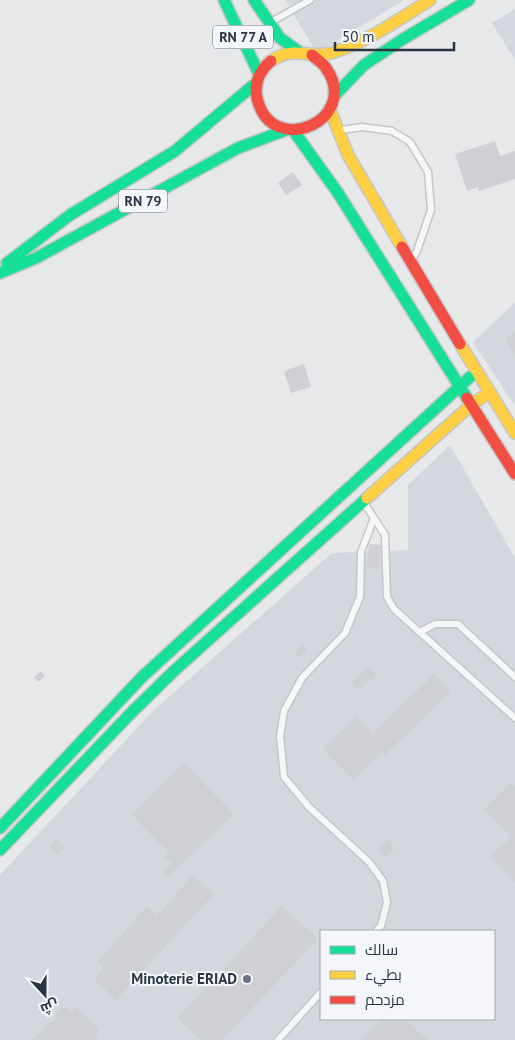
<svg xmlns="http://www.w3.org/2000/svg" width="515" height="1040" font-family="'PT Sans',Cairo,sans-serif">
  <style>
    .built { fill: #d4d7dd; fill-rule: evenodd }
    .building { fill: #ced0d3 }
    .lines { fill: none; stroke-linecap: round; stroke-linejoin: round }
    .lane-casing { stroke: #c4c6c8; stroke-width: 9 }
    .fast-casing { stroke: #c4c6c8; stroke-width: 14 }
    .slow-casing { stroke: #c4c6c8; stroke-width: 14 }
    .jam-casing { stroke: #c4c6c8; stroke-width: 14 }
    .lane { stroke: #f5f6f7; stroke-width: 6 }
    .fast { stroke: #16e098; stroke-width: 11 }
    .slow { stroke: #ffcf43; stroke-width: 11 }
    .jam { stroke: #f24e42; stroke-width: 11 }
    .poi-dot { fill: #6c737f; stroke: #f4f6f9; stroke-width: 2 }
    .labels { text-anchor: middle; stroke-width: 4; stroke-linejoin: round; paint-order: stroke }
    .shield { fill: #f4f6f9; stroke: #676e7b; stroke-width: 1 }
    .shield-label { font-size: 14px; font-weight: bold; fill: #2b3445 }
    .poi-label { font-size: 15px; font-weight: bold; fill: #2b3445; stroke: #f4f6f9; text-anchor: end }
  </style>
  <rect width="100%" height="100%" fill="#e6e8ea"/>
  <path class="built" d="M285 0H404L317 53Z
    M515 9V60L492 23Z
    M515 303V406L473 342Z
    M450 445 515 558V1040H0V875L153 711 332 553 408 550V485ZM321 931H494V1019H321Z"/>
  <path class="building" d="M495 141 500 156 515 151V179L479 191 478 187 467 191 455 154Z
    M293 172 302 185 286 195 278 183Z
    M515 332V356L505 339Z
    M304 364 311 387 291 393 284 371Z
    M369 544 381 545 379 569 367 568Z
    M303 645 307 651 298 658 294 652Z
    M369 667 376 675 359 690 352 682Z
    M41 671 45 676 38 682 34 677Z
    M434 674 451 691 385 755 382 752 353 780 323 749 357 716 373 733Z
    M184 763 234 814 168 878 163 872 172 864 164 856 168 852 131 814Z
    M511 783 515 787V882L490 857 511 837 484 809Z
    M56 839 65 847 58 854 50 846Z
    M387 840 395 848 386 858 378 851Z
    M193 875 214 894 116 1000 94 979 104 968 97 962 147 906 157 916Z
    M282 906 318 939 222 1040H201L177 1018Z
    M60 1008H67L72 1012 77 1008 99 1029 96 1034 98 1040H32L36 1034 42 1033 44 1026 54 1020 56 1013Z
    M381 1019H404L428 1040H361Z"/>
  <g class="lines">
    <g class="lane-casing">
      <path id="lane" d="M273 21 310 0
        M342 130 362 127 392 131 410 142 428 172 431 210 417 251 412 259
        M364 503 374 518 361 552 360 597 345 633 302 678 284 711 280 736 284 777 309 807 369 862 383 881 387 903 381 926 376 931
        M374 518 385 535 387 597 394 609 515 718
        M420 632 435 624H458L515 677
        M278 1040 321 992"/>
    </g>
    <g class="fast-casing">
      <path id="fast" d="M224 0 259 74
        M254 0 280 38 298 51
        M335 95 364 65 403 39 469 0
        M293 130 338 193 467 398
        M7 263 70 215 175 151 256 83
        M0 273 36 258 238 148 286 130
        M0 828 142 677 470 377
        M0 850 132 712 175 670 367 498"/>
    </g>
    <g class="slow-casing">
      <path id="slow" d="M271 61C294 45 308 59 331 53 364 44 401 18 430 0
        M330 110 348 155 402 247
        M460 344 515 433
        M367 498 471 405 490 392"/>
    </g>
    <g class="jam-casing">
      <path id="jam" d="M271 61C259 71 254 83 257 98 271 160 362 120 326 68 323 63 316 59 312 55
        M402 247 460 344
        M467 398 515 474"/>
    </g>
    <use href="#lane" class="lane"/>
    <use href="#fast" class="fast"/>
    <use href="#slow" class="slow"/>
    <use href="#jam" class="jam"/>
  </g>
  <circle class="poi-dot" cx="247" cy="979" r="5"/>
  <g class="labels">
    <g class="shield">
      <rect x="213" y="25.5" width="60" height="23" rx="4"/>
      <rect x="119" y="189.5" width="48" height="23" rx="4"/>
    </g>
    <g class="shield-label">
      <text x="243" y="42">RN 77 A</text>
      <text x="143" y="206">RN 79</text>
    </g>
    <g class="poi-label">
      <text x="237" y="984">Minoterie ERIAD</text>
    </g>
  </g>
  <rect x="320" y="930" width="175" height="90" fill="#f4f6f9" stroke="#a4a8b1"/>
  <rect x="330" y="946" width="25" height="8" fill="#16e098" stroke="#a4a8b1"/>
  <text x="365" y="955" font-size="15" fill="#2b3445">سالك</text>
  <rect x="330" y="971" width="25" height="8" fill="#ffcf43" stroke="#a4a8b1"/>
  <text x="365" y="980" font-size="15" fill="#2b3445">بطيء</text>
  <rect x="330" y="996" width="25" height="8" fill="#f24e42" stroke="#a4a8b1"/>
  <text x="365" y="1005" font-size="15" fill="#2b3445">مزدحم</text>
  <g transform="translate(45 995) rotate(159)" stroke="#f4f6f9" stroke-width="4" paint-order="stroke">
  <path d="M0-4L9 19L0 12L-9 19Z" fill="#2b3445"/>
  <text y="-8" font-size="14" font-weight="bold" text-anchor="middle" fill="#2b3445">ش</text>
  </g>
  <path d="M335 42v8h119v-8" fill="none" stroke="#2b3445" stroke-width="2.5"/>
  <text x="342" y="42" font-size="15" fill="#2b3445" stroke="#f4f6f9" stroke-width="4" paint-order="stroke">50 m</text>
</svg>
